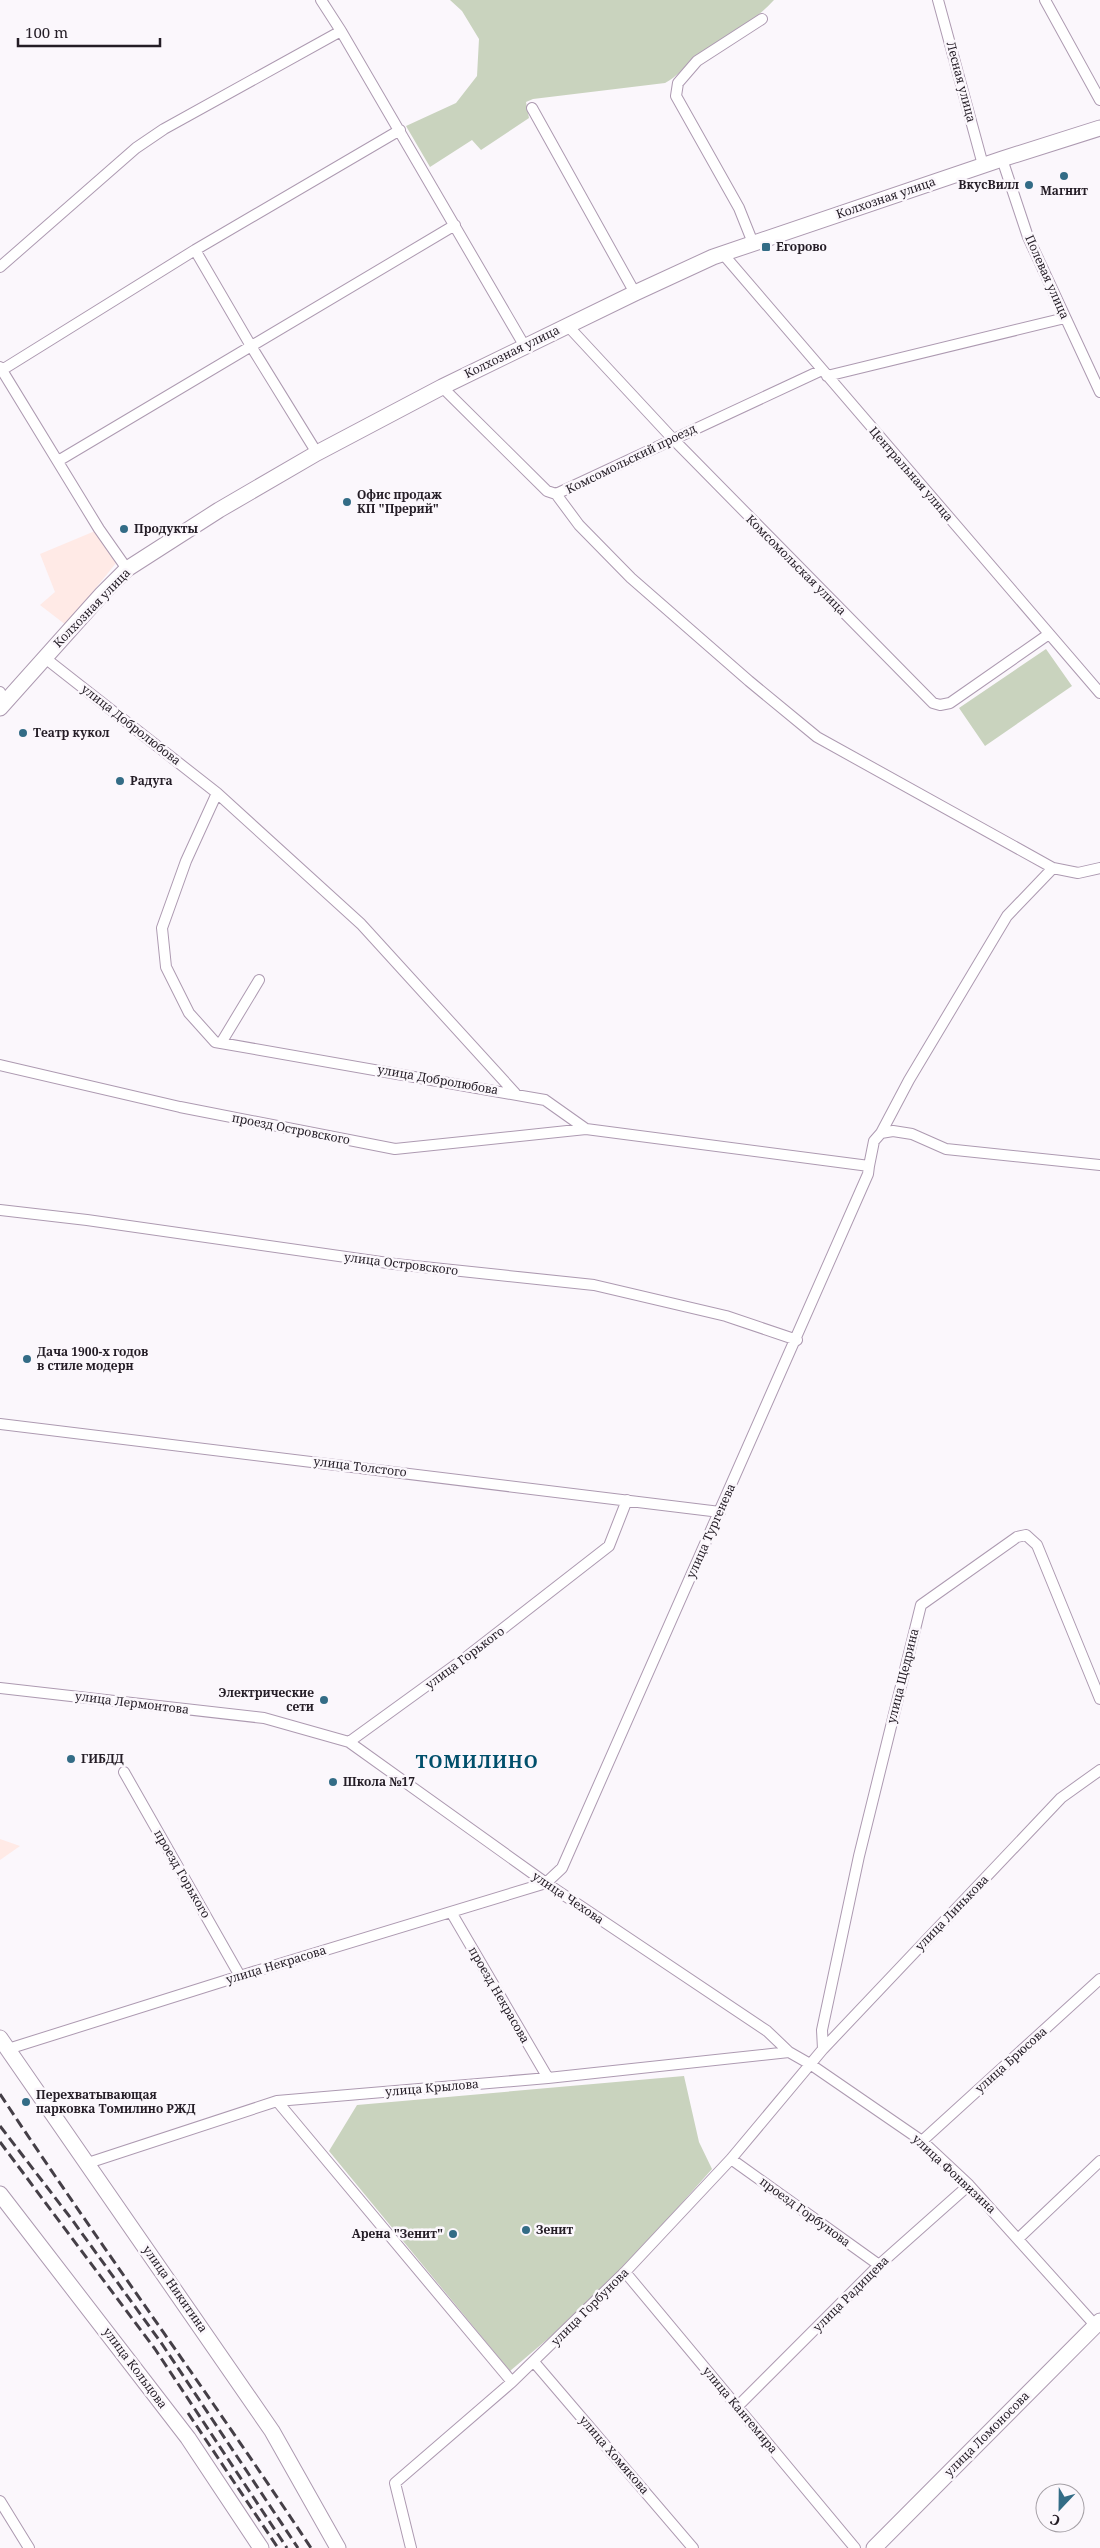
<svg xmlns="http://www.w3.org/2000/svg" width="1100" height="2548" font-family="'Noto Serif',serif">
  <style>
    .commercial { fill: #ffeae6 }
    .green { fill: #c9d3be }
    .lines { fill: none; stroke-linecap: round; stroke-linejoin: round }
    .street-casing { stroke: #ad9ab1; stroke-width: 12 }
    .secondary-casing { stroke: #ad9ab1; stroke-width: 17 }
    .street { stroke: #fff; stroke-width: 10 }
    .secondary { stroke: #fff; stroke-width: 15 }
    .rail { stroke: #453f47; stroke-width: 3; stroke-dasharray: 10 5; stroke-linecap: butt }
    .poi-dot { fill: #336c86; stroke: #fbf7fc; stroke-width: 2 }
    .labels { text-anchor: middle; stroke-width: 5; stroke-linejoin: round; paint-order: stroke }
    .street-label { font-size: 12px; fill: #241d26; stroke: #fbf7fc }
    .poi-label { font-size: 12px; font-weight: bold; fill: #241d26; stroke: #fbf7fc; text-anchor: start }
    .district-label { font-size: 18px; font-weight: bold; letter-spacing: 1px; fill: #004f6b; stroke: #fbf7fc }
  </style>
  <rect width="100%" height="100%" fill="#fbf7fc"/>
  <path class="commercial" d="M95 531 116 563 66 625 40 605 55 592 40 554Z
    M0 1839 20 1846 0 1860Z"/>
  <path class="green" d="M450 0H774C752 25 720 38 695 58 684 67 677 77 665 83L533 99 526 102 529 118 481 150 472 140 430 167 406 126 456 103 477 76 479 39 462 11Z
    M1046 649 1072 686 985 746 959 708Z
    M684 2076 699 2142 712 2169 604 2291 510 2371 329 2151 357 2105Z"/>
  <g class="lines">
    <g class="street-casing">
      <path id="street" d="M938 0 983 165
        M1045 0 1100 100
        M341 31 524 345
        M532 108 635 293
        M1002 159 1028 237 1100 392
        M753 243 739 208 676 96 678 83 697 61 762 19
        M195 250 251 346 317 453
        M723 254 1100 693
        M0 267 136 148 164 129 341 31 321 0
        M567 325 672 438 933 703 940 705 950 703 1049 634
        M0 367 99 529 127 569
        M2 370 195 250 400 130
        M827 376 1065 318
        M442 387 547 491 556 494 822 370
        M58 461 455 225
        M556 494 579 525 631 578 749 681 817 737 1053 868 1078 873 1100 868
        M45 658 217 793 361 924 515 1093
        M0 692 5 702
        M221 1043 259 980
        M0 1065 180 1107 395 1149 586 1129
        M881 1133 909 1080 1007 916 1053 868
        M869 1166 874 1141 881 1133 893 1131 912 1134 946 1149 1100 1165
        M0 1210 87 1220 395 1264 594 1285 726 1316 797 1340
        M0 1424 720 1512
        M0 1688 264 1718 349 1742 546 1883 767 2031 789 2052 810 2064 922 2141 969 2185 1095 2325
        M349 1742 469 1655 609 1546 627 1500
        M124 1772 240 1976
        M451 1912 548 2078
        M8 2049 240 1976 546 1883 562 1868 868 1174 869 1166 586 1129 545 1100 215 1042 189 1013 166 967 162 928 186 861 217 793
        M823 2049 822 2030 859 1856 921 1605 1017 1537 1026 1535 1037 1545 1100 1699
        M277 2101 512 2382
        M922 2141 1100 1979
        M731 2159 879 2265
        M85 2164 277 2101 548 2078 789 2052
        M1019 2238 1100 2161
        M625 2272 855 2548
        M534 2362 693 2548
        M737 2407 879 2265 969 2185
        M0 2501 29 2548
        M411 2548 395 2483 512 2382 625 2272 731 2159 823 2049 1061 1798 1100 1770"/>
    </g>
    <g class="secondary-casing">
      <path id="secondary" d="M0 708 102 594 127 569 219 510 317 453 442 387 635 293 713 257 1002 159 1100 128
        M0 2038 272 2431 338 2548
        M0 2194 188 2438 261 2548
        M874 2548 1100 2321"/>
    </g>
    <use href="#street" class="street"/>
    <use href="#secondary" class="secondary"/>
    <path class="rail" d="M0 2094C101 2247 210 2395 311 2548
      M0 2126 73 2221 162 2344 298 2548
      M0 2142 155 2349 287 2548
      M188 2413 278 2548"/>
  </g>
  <g class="poi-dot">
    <circle cx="1064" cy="176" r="5"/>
    <circle cx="1029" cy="185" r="5"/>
    <rect x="761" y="242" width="10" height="10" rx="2.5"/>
    <circle cx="347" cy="502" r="5"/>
    <circle cx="124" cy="529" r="5"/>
    <circle cx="23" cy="733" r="5"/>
    <circle cx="120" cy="781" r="5"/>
    <circle cx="27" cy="1359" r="5"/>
    <circle cx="324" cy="1700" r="5"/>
    <circle cx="71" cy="1759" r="5"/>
    <circle cx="333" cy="1782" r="5"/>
    <circle cx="26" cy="2102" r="5"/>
    <circle cx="526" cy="2230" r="5"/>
    <circle cx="453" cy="2234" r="5"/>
  </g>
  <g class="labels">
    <g class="street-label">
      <text transform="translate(961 82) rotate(75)" y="4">Лесная улица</text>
      <text transform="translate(886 198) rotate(-19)" y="4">Колхозная улица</text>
      <text transform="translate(1047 277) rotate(66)" y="4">Полевая улица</text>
      <text transform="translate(512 352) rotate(-26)" y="4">Колхозная улица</text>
      <text transform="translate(631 459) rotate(-26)" y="4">Комсомольский проезд</text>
      <text transform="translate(911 474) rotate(49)" y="4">Центральная улица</text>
      <text transform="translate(796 565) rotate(45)" y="4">Комсомольская улица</text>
      <text transform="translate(92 608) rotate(-46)" y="4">Колхозная улица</text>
      <text transform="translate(131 725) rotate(38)" y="4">улица Добролюбова</text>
      <text transform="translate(438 1080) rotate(10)" y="4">улица Добролюбова</text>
      <text transform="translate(291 1129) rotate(11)" y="4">проезд Островского</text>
      <text transform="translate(401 1264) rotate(7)" y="4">улица Островского</text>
      <text transform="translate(360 1467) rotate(7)" y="4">улица Толстого</text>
      <text transform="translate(711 1531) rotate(-66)" y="4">улица Тургенева</text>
      <text transform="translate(465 1658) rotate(-37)" y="4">улица Горького</text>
      <text transform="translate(903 1676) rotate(-76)" y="4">улица Щедрина</text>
      <text transform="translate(132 1703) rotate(7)" y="4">улица Лермонтова</text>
      <text transform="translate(182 1874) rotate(60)" y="4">проезд Горького</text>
      <text transform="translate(568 1898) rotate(34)" y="4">улица Чехова</text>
      <text transform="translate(952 1913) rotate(-46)" y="4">улица Линькова</text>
      <text transform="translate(276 1965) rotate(-17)" y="4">улица Некрасова</text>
      <text transform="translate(499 1995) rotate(60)" y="4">проезд Некрасова</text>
      <text transform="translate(1011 2060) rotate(-42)" y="4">улица Брюсова</text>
      <text transform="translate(432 2088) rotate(-5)" y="4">улица Крылова</text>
      <text transform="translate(954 2174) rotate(43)" y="4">улица Фонвизина</text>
      <text transform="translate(805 2212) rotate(36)" y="4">проезд Горбунова</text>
      <text transform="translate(175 2289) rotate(55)" y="4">улица Никитина</text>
      <text transform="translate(851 2294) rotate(-45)" y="4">улица Радищева</text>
      <text transform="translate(590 2307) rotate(-45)" y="4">улица Горбунова</text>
      <text transform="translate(135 2368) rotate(53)" y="4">улица Кольцова</text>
      <text transform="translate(740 2410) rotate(50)" y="4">улица Кантемира</text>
      <text transform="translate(987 2434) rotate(-45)" y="4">улица Ломоносова</text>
      <text transform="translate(614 2455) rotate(49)" y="4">улица Хомякова</text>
    </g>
    <g class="poi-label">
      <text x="1019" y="189" text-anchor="end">ВкусВилл</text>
      <text x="1064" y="195" text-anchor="middle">Магнит</text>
      <text x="776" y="251">Егорово</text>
      <text x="357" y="499">Офис продаж<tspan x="357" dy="14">КП "Прерий"</tspan></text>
      <text x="134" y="533">Продукты</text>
      <text x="33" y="737">Театр кукол</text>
      <text x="130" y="785">Радуга</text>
      <text x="37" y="1356">Дача 1900-х годов<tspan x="37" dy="14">в стиле модерн</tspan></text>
      <text x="314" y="1697" text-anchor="end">Электрические<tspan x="314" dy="14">сети</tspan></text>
      <text x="81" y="1763">ГИБДД</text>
      <text x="343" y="1786">Школа №17</text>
      <text x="36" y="2099">Перехватывающая<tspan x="36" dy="14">парковка Томилино РЖД</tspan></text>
      <text x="536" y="2234">Зенит</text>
      <text x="443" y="2238" text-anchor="end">Арена "Зенит"</text>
    </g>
    <g class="district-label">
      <text x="477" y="1768">ТОМИЛИНО</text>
    </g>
  </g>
  <g transform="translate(1060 2508) rotate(202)"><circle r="24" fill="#fbf7fc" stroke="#a5a0a6"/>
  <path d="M0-4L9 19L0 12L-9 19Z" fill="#336c86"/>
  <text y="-8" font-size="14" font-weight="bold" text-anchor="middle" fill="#241d26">С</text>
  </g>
  <path d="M18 38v8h142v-8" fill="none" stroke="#241d26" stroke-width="2.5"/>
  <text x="25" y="38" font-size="15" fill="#241d26" stroke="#fbf7fc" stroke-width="4" paint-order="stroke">100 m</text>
</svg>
